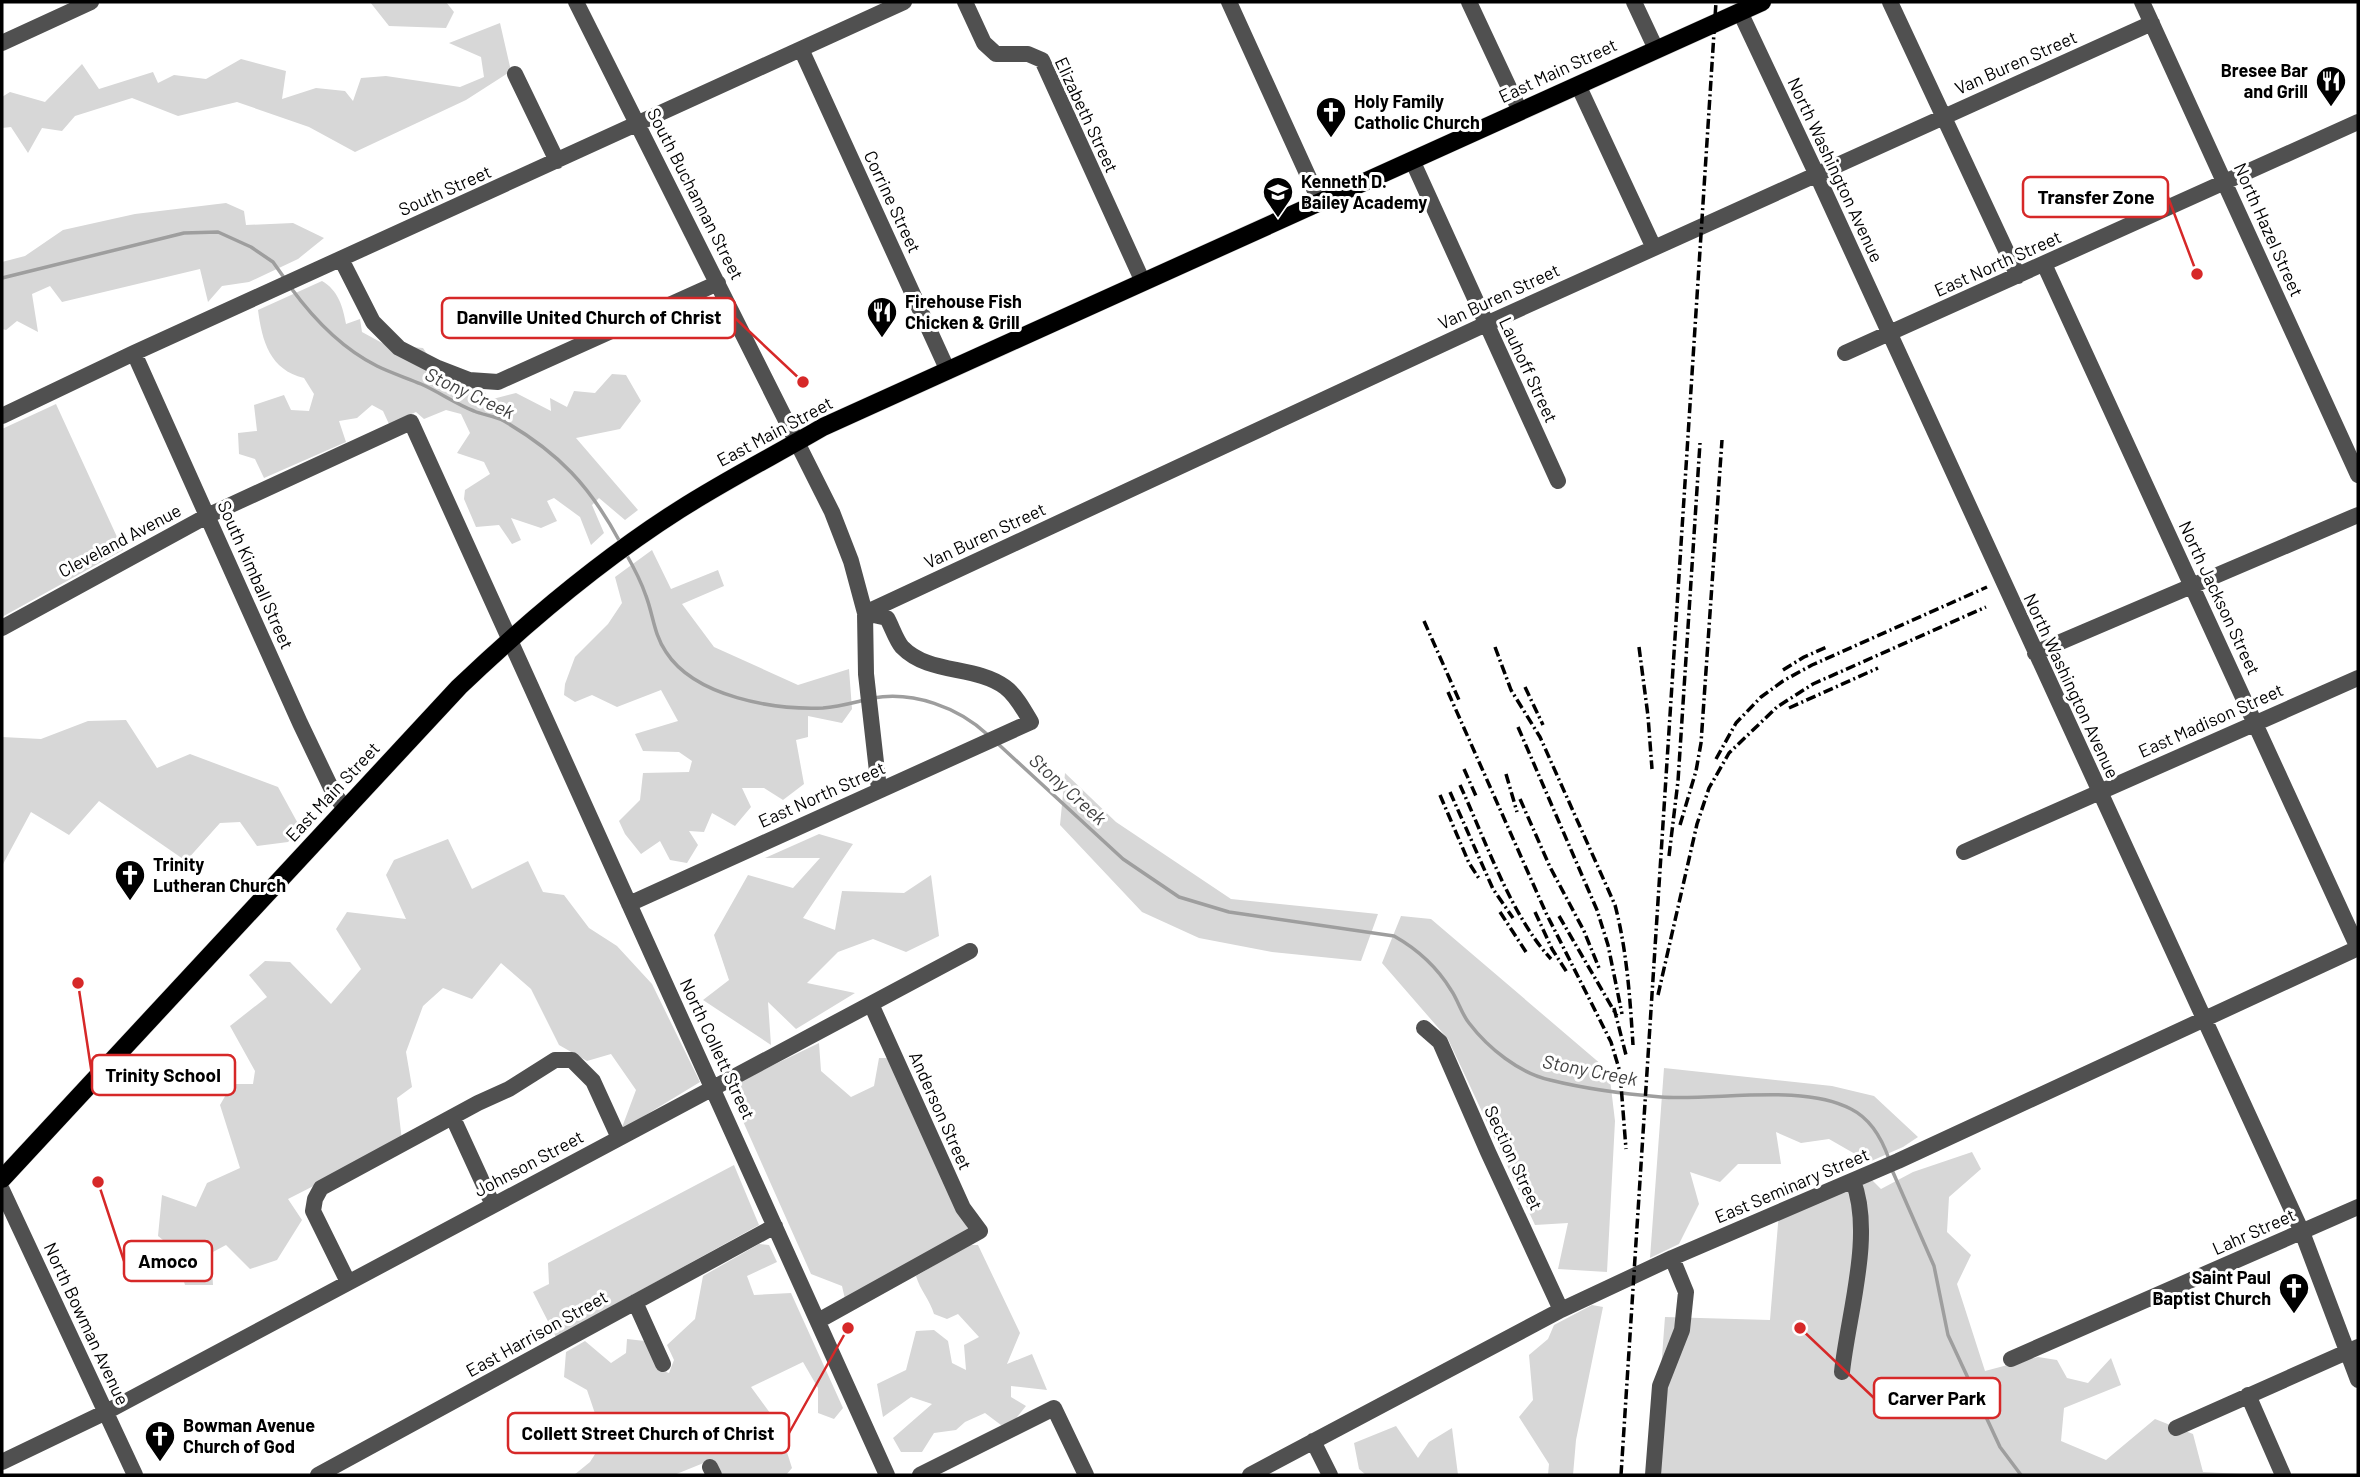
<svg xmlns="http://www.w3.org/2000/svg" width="2360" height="1477" font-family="Barlow,sans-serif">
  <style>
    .green { fill: #d7d7d7 }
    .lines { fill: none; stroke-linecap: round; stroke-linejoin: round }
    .stream { stroke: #9e9e9e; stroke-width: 3.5 }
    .major-casing { stroke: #dbdbdb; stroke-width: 19 }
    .minor { stroke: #505050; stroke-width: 16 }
    .major { stroke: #000; stroke-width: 18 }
    .rail { stroke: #000; stroke-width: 3.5; stroke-dasharray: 10 3.5 2 3.5; stroke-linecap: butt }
    .labels { text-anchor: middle; stroke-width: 6; stroke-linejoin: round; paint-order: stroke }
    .street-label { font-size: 18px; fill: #000; stroke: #fff }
    .poi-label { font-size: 18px; font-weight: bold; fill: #000; stroke: #fff; text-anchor: start }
    .water-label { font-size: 19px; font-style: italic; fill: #3f3f3f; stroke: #fff }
    .leader { fill: none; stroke: #d62828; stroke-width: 2.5 }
    .callout-dot { fill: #d62828; stroke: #fff; stroke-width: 2.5 }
    .callout { fill: #fff; stroke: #d62828; stroke-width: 2.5 }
    .callout-label { font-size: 19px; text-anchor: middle; font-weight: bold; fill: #000 }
  </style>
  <rect width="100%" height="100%" fill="#fff"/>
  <path class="green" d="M370 2H446L454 12 446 28 389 26Z
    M500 23 511 71 466 100 355 152 309 127 237 102 178 116 132 98 75 116 62 131 42 128 28 153 11 127 2 128V97L10 92 45 102 82 64 99 89 153 72 158 83 174 75 206 79 241 59 286 71 282 99 316 88 345 91 353 101 361 78 386 76 460 87 484 77 481 57 449 43Z
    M226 203 244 211 246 225 293 223 324 238 298 259 249 282 222 286 208 302 200 269 62 302 50 286 32 294 38 332 17 321 6 330 2 329V262L25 256 63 230 135 214Z
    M322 281C338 290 343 307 346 324L360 319 362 332 406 356 411 347 423 348 429 357 482 386 489 400 516 393 551 411 550 398 567 407 574 391 595 393 612 374 626 375 641 401 620 429 576 438 638 510 625 520 599 498 592 505 604 533 591 545 580 517 554 498 547 501 557 521 541 528 511 518 521 540 512 544 499 525 476 527 464 499 465 490 490 474 484 462 457 453 470 433 461 414 446 410 424 419 416 412 389 424 383 411 372 405 357 418 339 421 346 442 264 478 255 459 239 454 238 433 257 431 254 405 284 395 291 410 309 411 314 394 304 378C270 370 262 341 258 310Z
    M56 404 123 550 2 617V429Z
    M652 550 671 589 718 570 724 586 682 604 714 647 798 685 849 669 852 709 842 723 808 716V737L796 740 804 784 783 800 764 788H742L751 807 735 826 712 813 704 832 689 831 698 845 687 863 670 860 660 841 641 854 625 834 619 821 640 800 643 773 689 772 692 761 679 752 643 751 635 734 678 721 661 690 617 707 592 695 575 702 564 695 565 684 575 657 608 624 622 603 615 577Z
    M126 720 157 768 190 754 278 787 301 829 288 842 257 846 240 822 220 823 186 861 99 801 69 835 31 812 2 866V737L41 739 88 721Z
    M1065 773 1116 822 1231 899 1378 914 1361 961 1272 952 1199 938 1142 912 1060 825Z
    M819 834 853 844 803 918 835 930 842 891 904 893 931 875 939 936 906 952 873 939 838 952 807 983 855 993 796 1029 768 1002 771 1045 703 1000 729 980 714 935 748 875 793 888 820 858H765Z
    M448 839 472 889 528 861 543 892 564 895 589 928 617 946 652 984 700 1082 621 1130 636 1090 611 1054 587 1061 559 1045 531 989 501 963 472 999 443 988 423 1006 406 1052 412 1087 397 1098 402 1141 288 1199 302 1220 277 1260 250 1269 226 1245 211 1253 213 1285H185L174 1249 158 1236 162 1195 196 1207 207 1183 240 1168 220 1105 232 1084H253L255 1071 230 1026 267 997 249 975 265 961 290 962 331 1004 361 969 336 929 347 912 406 919 386 875 394 860Z
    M1401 916 1431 919 1609 1071 1615 1121 1607 1272 1558 1269 1568 1223 1535 1225 1448 1039 1382 963Z
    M819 1043 821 1071 851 1097 874 1086 879 1058H890L969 1231 845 1299 842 1286 811 1274 734 1101 736 1083Z
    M1664 1068 1832 1086 1874 1096 1918 1137 1903 1147 1869 1162 1829 1139 1801 1143 1776 1132 1781 1164H1738L1720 1182 1690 1172 1699 1204 1679 1244 1650 1258Z
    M1972 1152 1981 1169 1949 1197 1947 1232 1971 1255 1957 1284 1985 1371 2038 1357 2057 1360 2067 1378 2088 1383 2111 1358 2121 1385 2064 1408 2061 1441 2106 1460 2155 1419 2193 1434 2203 1472 2242 1474 2241 1475H1653L1665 1317 1770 1320 1779 1212 1867 1175 1881 1189 1913 1172Z
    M734 1165 759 1225 556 1337 533 1292 549 1284 548 1263Z
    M759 1244 769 1245 777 1262 747 1276 754 1295 791 1293 843 1408 834 1419 818 1413V1388L803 1362 751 1387 778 1424 792 1468 786 1475H723L711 1460 674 1475H574L590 1462 604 1440 587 1390 564 1377 566 1352 585 1341 611 1363 626 1353 627 1339 645 1341 658 1369 669 1373 674 1360 667 1345 695 1319 703 1276Z
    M969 1245H978L1020 1333 1007 1364 1032 1354 1047 1390 1011 1386V1397L1026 1406 1013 1422 1001 1425 985 1413 965 1422 956 1430 934 1433 922 1452H901L893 1438 932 1404 911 1397 883 1417 877 1384 906 1370 916 1331 934 1330 948 1341 952 1363 966 1370 964 1345 979 1337 958 1314 947 1319 934 1314C930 1300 920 1290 916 1276Z
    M1592 1305 1603 1307 1576 1440 1573 1475H1548L1549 1464 1519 1417 1533 1400 1529 1355 1548 1339 1554 1325Z
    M1396 1426 1418 1458 1429 1442 1452 1428 1458 1475H1366L1359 1469 1354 1443Z"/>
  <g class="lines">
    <path class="stream" d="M2 278 184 233 218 232 251 247 273 262 285 279
      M291 288C313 318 343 349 377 366 391 373 407 378 421 384 439 392 456 404 474 411 483 415 495 416 504 421 559 453 590 486 620 542
      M625 552C633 566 641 581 646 596 653 614 654 635 666 652 695 697 774 710 823 708 837 707 852 703 865 700
      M873 698C913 691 958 707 988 735
      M996 742 1123 859 1179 897 1229 912 1394 936C1417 949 1437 967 1451 990 1458 1000 1461 1013 1469 1023 1488 1048 1519 1073 1550 1080 1586 1089 1625 1094 1661 1097 1716 1101 1802 1083 1851 1109 1871 1119 1882 1139 1889 1159
      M1892 1170 1934 1266 1948 1335 2000 1447 2021 1475"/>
    <g class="major-casing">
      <path id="major" d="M2 1179 459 687C527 622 599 561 679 510 726 480 775 455 823 427L1762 2"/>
    </g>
    <path class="minor" d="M576 2 832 512 851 561 865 613 887 618C892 627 896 640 902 647 929 675 975 665 1005 687 1016 695 1024 710 1031 722L629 904
      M965 2 984 43 996 54H1028L1042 60 1143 282
      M1229 2 1320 202
      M1469 2 1520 111
      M1634 2 1656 49
      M1890 2 2018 276
      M2142 2 2358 475
      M1740 12 1816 173 2302 1232 2358 1380
      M2 43 91 2
      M801 49 948 371
      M515 74 557 161
      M1578 85 1654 248
      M1412 160 1558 481
      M341 259 373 322 399 348 438 368 469 380 498 382 718 283
      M134 353 300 723 333 792 346 810
      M1845 353 2358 122
      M2 416 134 353 904 2
      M2 628 207 516 411 422C570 773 730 1124 887 1475
      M2035 653 2358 515
      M879 789 866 674 865 613 1486 324 2152 23
      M1964 852 2358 678
      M1424 1028 1440 1042 1488 1152 1561 1310
      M453 1118 493 1205
      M2 1190 135 1475
      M348 1282 313 1211 315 1199 321 1188 478 1103 509 1089 555 1060H572L593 1081 619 1138
      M635 1302 663 1364
      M818 1321 980 1231 963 1208 871 1004
      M2011 1359 2358 1207
      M1842 1372C1848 1315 1874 1234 1853 1181
      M2248 1395 2283 1475
      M2176 1428 2358 1347
      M1313 1441 1330 1475
      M2 1462 106 1412 970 951
      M710 1467 714 1475
      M318 1475 775 1226
      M920 1475 1054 1408 1086 1475
      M1250 1475 1561 1310 1672 1258 1898 1161 2358 948 2044 264
      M1653 1475 1660 1386 1682 1330 1686 1292 1672 1258"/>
    <use href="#major" class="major"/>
    <path class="rail" d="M1424 621 1459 700
      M1495 647 1511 690 1540 737 1615 905C1627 951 1630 998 1633 1045
      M1639 647 1648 716 1652 769
      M1783 670 1804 657 1827 647
      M1525 687 1543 725
      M1448 692 1546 913 1611 1042 1620 1072 1626 1149
      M1789 708 1878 668
      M1518 727 1597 910 1608 945 1622 1014
      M1716 759 1736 723 1761 697 1783 681 1812 665 1987 587
      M1464 769 1476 796
      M1506 774 1517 812
      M1460 785C1485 839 1511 916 1551 959
      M1450 792 1493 889 1513 918
      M1440 795 1469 863 1480 880
      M1520 799 1550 867 1584 931 1599 968
      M1680 825 1696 771 1701 743 1722 440
      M1669 856 1678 781 1700 443
      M1500 912 1526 952
      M1535 912 1552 949 1568 974
      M1559 916 1617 1016
      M1658 995 1697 824 1709 788 1729 753 1777 707 1813 684 1986 607
      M1614 1008 1626 1055
      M1621 1475 1716 2"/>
  </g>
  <defs>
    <g id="restaurant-pin" transform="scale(1.575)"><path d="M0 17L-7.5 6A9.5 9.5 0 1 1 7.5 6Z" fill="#000" stroke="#fff"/><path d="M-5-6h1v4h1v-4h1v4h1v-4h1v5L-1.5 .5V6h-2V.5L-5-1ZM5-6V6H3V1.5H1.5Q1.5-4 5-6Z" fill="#fff"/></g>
    <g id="church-pin" transform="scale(1.575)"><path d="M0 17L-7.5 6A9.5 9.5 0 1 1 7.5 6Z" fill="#000" stroke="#fff"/><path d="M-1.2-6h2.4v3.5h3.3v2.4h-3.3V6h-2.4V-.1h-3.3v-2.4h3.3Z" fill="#fff"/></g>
    <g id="school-pin" transform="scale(1.575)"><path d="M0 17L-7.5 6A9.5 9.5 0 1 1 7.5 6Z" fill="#000" stroke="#fff"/><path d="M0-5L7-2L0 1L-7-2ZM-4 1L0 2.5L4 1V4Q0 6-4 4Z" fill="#fff"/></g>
  </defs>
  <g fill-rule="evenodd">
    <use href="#restaurant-pin" x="2331" y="81"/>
    <use href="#church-pin" x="1331" y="112"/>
    <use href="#school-pin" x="1278" y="192"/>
    <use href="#restaurant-pin" x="882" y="312"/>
    <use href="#church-pin" x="130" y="875"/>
    <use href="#church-pin" x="2294" y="1288"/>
    <use href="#church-pin" x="160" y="1436"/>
  </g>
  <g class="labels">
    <g class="street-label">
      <text transform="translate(2016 63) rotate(-24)" y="6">Van Buren Street</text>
      <text transform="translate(1558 71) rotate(-25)" y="6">East Main Street</text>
      <text transform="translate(1086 115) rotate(65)" y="6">Elizabeth Street</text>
      <text transform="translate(1835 170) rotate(65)" y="6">North Washington Avenue</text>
      <text transform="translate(445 191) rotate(-24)" y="6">South Street</text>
      <text transform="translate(695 194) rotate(63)" y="6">South Buchannan Street</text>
      <text transform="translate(892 202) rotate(65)" y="6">Corrine Street</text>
      <text transform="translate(2268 230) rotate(66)" y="6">North Hazel Street</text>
      <text transform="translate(1998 264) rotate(-24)" y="6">East North Street</text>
      <text transform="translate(1499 297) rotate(-25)" y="6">Van Buren Street</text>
      <text transform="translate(1528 370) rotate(65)" y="6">Lauhoff Street</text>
      <text transform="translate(775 432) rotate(-28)" y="6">East Main Street</text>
      <text transform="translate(985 536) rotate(-25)" y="6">Van Buren Street</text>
      <text transform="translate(120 541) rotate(-28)" y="6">Cleveland Avenue</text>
      <text transform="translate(255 575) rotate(66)" y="6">South Kimball Street</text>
      <text transform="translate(2219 598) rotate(65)" y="6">North Jackson Street</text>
      <text transform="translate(2071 686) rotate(65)" y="6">North Washington Avenue</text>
      <text transform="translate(2211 721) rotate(-24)" y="6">East Madison Street</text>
      <text transform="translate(333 792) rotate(-47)" y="6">East Main Street</text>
      <text transform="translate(822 795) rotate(-24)" y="6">East North Street</text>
      <text transform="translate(717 1049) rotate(65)" y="6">North Collett Street</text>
      <text transform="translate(940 1111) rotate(66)" y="6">Anderson Street</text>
      <text transform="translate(1513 1158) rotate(65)" y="6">Section Street</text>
      <text transform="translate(529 1164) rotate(-28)" y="6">Johnson Street</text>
      <text transform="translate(1792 1186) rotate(-23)" y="6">East Seminary Street</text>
      <text transform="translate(2254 1232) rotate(-24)" y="6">Lahr Street</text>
      <text transform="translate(86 1324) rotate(65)" y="6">North Bowman Avenue</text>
      <text transform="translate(537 1334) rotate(-29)" y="6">East Harrison Street</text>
    </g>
    <g class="poi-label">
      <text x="2308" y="77" text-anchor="end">Bresee Bar<tspan x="2308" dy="21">and Grill</tspan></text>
      <text x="1354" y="108">Holy Family<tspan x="1354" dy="21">Catholic Church</tspan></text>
      <text x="1301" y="188">Kenneth D.<tspan x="1301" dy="21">Bailey Academy</tspan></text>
      <text x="905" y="308">Firehouse Fish<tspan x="905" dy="21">Chicken &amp; Grill</tspan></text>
      <text x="153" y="871">Trinity<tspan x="153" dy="21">Lutheran Church</tspan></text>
      <text x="2271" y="1284" text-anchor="end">Saint Paul<tspan x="2271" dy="21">Baptist Church</tspan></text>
      <text x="183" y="1432">Bowman Avenue<tspan x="183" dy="21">Church of God</tspan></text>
    </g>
    <g class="water-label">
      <text transform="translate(470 393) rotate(25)" y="7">Stony Creek</text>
      <text transform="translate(1068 789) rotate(42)" y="7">Stony Creek</text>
      <text transform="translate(1590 1070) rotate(11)" y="7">Stony Creek</text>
    </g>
  </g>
  <path class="leader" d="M2197 274L2168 197M803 382L735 318M78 983L92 1075M98 1182L124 1261M1800 1328L1874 1398M848 1328L789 1433"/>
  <g class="callout-dot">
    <circle cx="2197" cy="274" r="7"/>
    <circle cx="803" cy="382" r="7"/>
    <circle cx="78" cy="983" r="7"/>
    <circle cx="98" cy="1182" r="7"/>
    <circle cx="1800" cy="1328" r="7"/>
    <circle cx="848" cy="1328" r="7"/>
  </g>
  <g class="callout">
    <rect x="2023" y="177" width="145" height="40" rx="7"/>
    <rect x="442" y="298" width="293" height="40" rx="7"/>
    <rect x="92" y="1055" width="143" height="40" rx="7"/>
    <rect x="124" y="1241" width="88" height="40" rx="7"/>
    <rect x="1874" y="1378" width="126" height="40" rx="7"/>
    <rect x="508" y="1413" width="281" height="40" rx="7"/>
  </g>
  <g class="callout-label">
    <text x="2096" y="204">Transfer Zone</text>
    <text x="589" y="324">Danville United Church of Christ</text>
    <text x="163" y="1082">Trinity School</text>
    <text x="168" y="1268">Amoco</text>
    <text x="1937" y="1405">Carver Park</text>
    <text x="648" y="1440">Collett Street Church of Christ</text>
  </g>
  <rect width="2360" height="1477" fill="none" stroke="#000000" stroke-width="7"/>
</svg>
